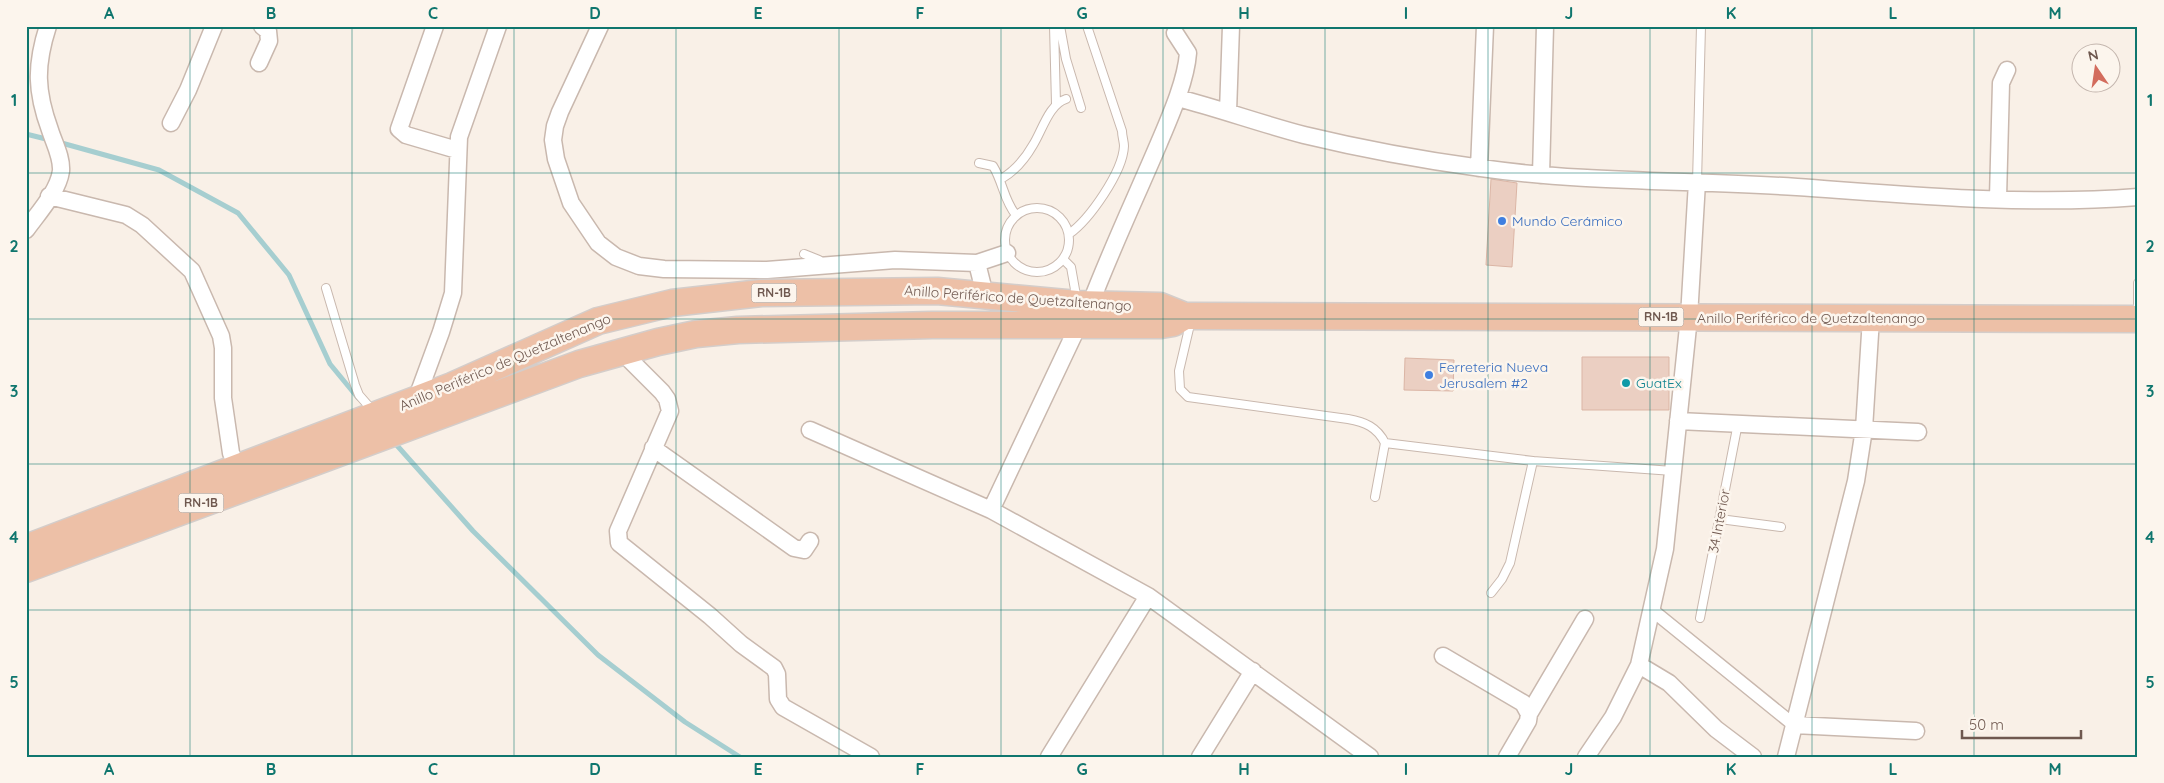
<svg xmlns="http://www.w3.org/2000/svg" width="2164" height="783" font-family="Quicksand,sans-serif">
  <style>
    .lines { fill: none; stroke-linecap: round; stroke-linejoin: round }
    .stream { stroke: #a6ced0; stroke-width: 5 }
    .building { fill: #ebcfc2; stroke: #dbb5a5 }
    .service-casing { stroke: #c9b8ae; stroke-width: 10 }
    .pedestrian-casing { stroke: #c9b8ae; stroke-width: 15 }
    .minor-casing { stroke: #c9b8ae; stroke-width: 19 }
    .trunk-casing { stroke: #d4cdca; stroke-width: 29 }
    .service { stroke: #fff; stroke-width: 8 }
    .pedestrian { stroke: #fff; stroke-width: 12 }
    .minor { stroke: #fff; stroke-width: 16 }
    .trunk { stroke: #edc0a7; stroke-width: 26 }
    .grid { fill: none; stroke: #0f766e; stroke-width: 1; stroke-opacity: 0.55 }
    .shop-dot { fill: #3f7fe0; stroke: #fcf5ed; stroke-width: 2 }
    .culture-dot { fill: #0f9aa8; stroke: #fcf5ed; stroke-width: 2 }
    .labels { text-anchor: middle; stroke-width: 5; stroke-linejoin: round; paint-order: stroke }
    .shield { fill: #fcf5ed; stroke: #99877e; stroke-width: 1 }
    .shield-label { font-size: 12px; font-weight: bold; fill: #6f584f }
    .shop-label { font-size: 14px; fill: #366cbe; stroke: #fcf5ed; text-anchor: start }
    .street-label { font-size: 14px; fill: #6f584f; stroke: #fcf5ed }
    .culture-label { font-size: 14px; fill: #0d838f; stroke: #fcf5ed; text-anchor: start }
    .neatline { fill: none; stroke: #0f766e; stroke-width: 2 }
    .grid-label { font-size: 16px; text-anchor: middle; font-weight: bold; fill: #0f766e }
  </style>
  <rect width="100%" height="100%" fill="#f9f0e7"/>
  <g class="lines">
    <path class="stream" d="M26 134 50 140
      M58 142 159 170 238 213 289 275 330 364 358 398
      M393 441 473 531 598 655 685 722 740 757"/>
  </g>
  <path class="building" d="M1491 179 1517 183 1512 267 1486 265Z
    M1582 357H1669V410H1582Z
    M1405 358 1454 360 1453 391 1404 390Z"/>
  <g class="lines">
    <g class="service-casing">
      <path id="service" d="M1054 26 1056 104
        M1060 26 1066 59 1081 108
        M979 163 993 166C1003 182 1004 201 1016 215
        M1001 179C1015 171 1025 159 1033 145 1042 131 1049 104 1066 99
        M1697 182 1701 26
        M1005 240a32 32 0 1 1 64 0a32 32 0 1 1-64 0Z
        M1069 234C1089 220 1123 172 1124 146 1124 142 1122 136 1122 131L1087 26
        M804 254 819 260
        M1063 259 1071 267 1077 301
        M326 288 355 385 359 395 373 411
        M2138 314V283
        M1191 320 1179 371 1180 389 1188 397 1348 419C1365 422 1377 427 1385 443L1375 497
        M1385 443 1533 461 1673 471
        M1720 519 1781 527
        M1491 593 1502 579 1510 563 1533 461
        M1700 618 1738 423"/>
    </g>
    <g class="pedestrian-casing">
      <path id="pedestrian" d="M1652 610 1794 725"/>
    </g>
    <g class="minor-casing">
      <path id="minor" d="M435 26 399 129 406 135 457 150
        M600 26 560 112 555 126 553 140 556 159 571 203 598 243 616 257 639 266 664 269 767 270 895 260 977 263 1007 253
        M259 63 269 41 268 31 262 26
        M1178 98C1220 109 1262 124 1304 135 1362 149 1422 160 1481 168 1585 183 1692 180 1797 187 1910 195 2025 206 2138 197
        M1228 112 1231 26
        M171 123 188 90 214 26
        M1479 168 1485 26
        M1541 175 1545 26
        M49 196 126 215 142 225 192 271 221 336 223 348V398L231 453 237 467
        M1998 198 2001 83 2007 70
        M26 230C38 213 58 192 61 171 62 157 54 143 50 130 36 92 35 66 48 26
        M977 263 985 295
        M1090 305C1111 250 1136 197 1159 143 1170 117 1186 81 1188 53L1175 33
        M621 351 662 392 667 399 670 411 618 531 619 543 710 616 741 644 774 668 777 674 778 699 783 707 871 757
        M416 400 441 332 453 293 459 137 498 26
        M1678 421 1918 432
        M810 430 991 510 1148 596 1370 757
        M653 448 794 548 804 550 810 541
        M991 510 1078 326
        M1443 656 1523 703 1529 714
        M1639 665 1669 683 1716 729 1753 757
        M1794 725 1916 731
        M1049 757 1148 596
        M1200 757 1253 671
        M1507 757 1528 721 1529 714 1585 619
        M1586 757 1613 717 1639 665 1665 549 1689 317 1697 182
        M1786 757 1856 481 1864 429 1871 318"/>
    </g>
    <g class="trunk-casing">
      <path id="trunk" d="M26 548 452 386 598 321 672 303 761 293 937 291 1077 304 1160 306 1185 316H1192L2138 319
        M26 569 579 364 658 342 696 334 738 330 932 325H1161L1173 323 1185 316"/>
    </g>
    <use href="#service" class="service"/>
    <use href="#pedestrian" class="pedestrian"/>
    <use href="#minor" class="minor"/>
    <use href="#trunk" class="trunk"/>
  </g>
  <path class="grid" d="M190 26V757M352 26V757M514 26V757M676 26V757M839 26V757M1001 26V757M1163 26V757M1325 26V757M1488 26V757M1650 26V757M1812 26V757M1974 26V757M26 173H2138M26 319H2138M26 464H2138M26 610H2138"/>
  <g class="shop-dot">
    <circle cx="1502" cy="221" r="5"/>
    <circle cx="1429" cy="375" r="5"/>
  </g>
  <circle class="culture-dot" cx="1626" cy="383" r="5"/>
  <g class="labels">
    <g class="shield">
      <rect x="751.5" y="283.5" width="45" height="19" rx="4"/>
      <rect x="1638.5" y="307.5" width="45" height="19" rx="4"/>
      <rect x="178.5" y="493.5" width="45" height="19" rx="4"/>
    </g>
    <g class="shield-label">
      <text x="774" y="297">RN-1B</text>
      <text x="1661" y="321">RN-1B</text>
      <text x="201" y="507">RN-1B</text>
    </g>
    <g class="shop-label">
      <text x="1512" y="226">Mundo Cerámico</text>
      <text x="1439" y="372">Ferreteria Nueva<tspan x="1439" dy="16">Jerusalem #2</tspan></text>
    </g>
    <g class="street-label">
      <text transform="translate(1018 298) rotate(4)" y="5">Anillo Periférico de Quetzaltenango</text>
      <text x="1811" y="323">Anillo Periférico de Quetzaltenango</text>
      <text transform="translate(505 362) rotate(-23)" y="5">Anillo Periférico de Quetzaltenango</text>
      <text transform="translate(1719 521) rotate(-79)" y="5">34 Interior</text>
    </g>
    <g class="culture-label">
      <text x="1636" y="388">GuatEx</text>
    </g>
  </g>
  <rect width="2164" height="783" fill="none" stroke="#fcf5ed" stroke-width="55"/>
  <g transform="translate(2096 68) rotate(347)"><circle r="24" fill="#fcf5ed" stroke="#c4b6ae"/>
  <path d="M0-4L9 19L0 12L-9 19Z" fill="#d36c5d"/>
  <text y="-8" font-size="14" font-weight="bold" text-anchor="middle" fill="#6f584f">N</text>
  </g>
  <path d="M1962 730v8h119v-8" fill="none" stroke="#6f584f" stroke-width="2.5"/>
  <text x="1969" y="730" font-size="15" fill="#6f584f" stroke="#fcf5ed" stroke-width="4" paint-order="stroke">50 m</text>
  <rect x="28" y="28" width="2108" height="728" class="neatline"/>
  <g class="grid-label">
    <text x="109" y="19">A</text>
    <text x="271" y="19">B</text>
    <text x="433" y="19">C</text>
    <text x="595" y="19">D</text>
    <text x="758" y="19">E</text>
    <text x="920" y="19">F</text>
    <text x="1082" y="19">G</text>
    <text x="1244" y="19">H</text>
    <text x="1406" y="19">I</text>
    <text x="1569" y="19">J</text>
    <text x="1731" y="19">K</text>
    <text x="1893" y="19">L</text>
    <text x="2055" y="19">M</text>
    <text x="14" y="106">1</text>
    <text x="2150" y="106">1</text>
    <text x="14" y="252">2</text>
    <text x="2150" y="252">2</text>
    <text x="14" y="397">3</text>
    <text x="2150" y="397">3</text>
    <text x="14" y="543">4</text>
    <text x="2150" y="543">4</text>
    <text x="14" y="688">5</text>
    <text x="2150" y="688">5</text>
    <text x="109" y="775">A</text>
    <text x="271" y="775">B</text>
    <text x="433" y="775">C</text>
    <text x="595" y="775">D</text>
    <text x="758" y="775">E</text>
    <text x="920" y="775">F</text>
    <text x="1082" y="775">G</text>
    <text x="1244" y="775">H</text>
    <text x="1406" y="775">I</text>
    <text x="1569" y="775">J</text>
    <text x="1731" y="775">K</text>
    <text x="1893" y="775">L</text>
    <text x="2055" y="775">M</text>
  </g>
</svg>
